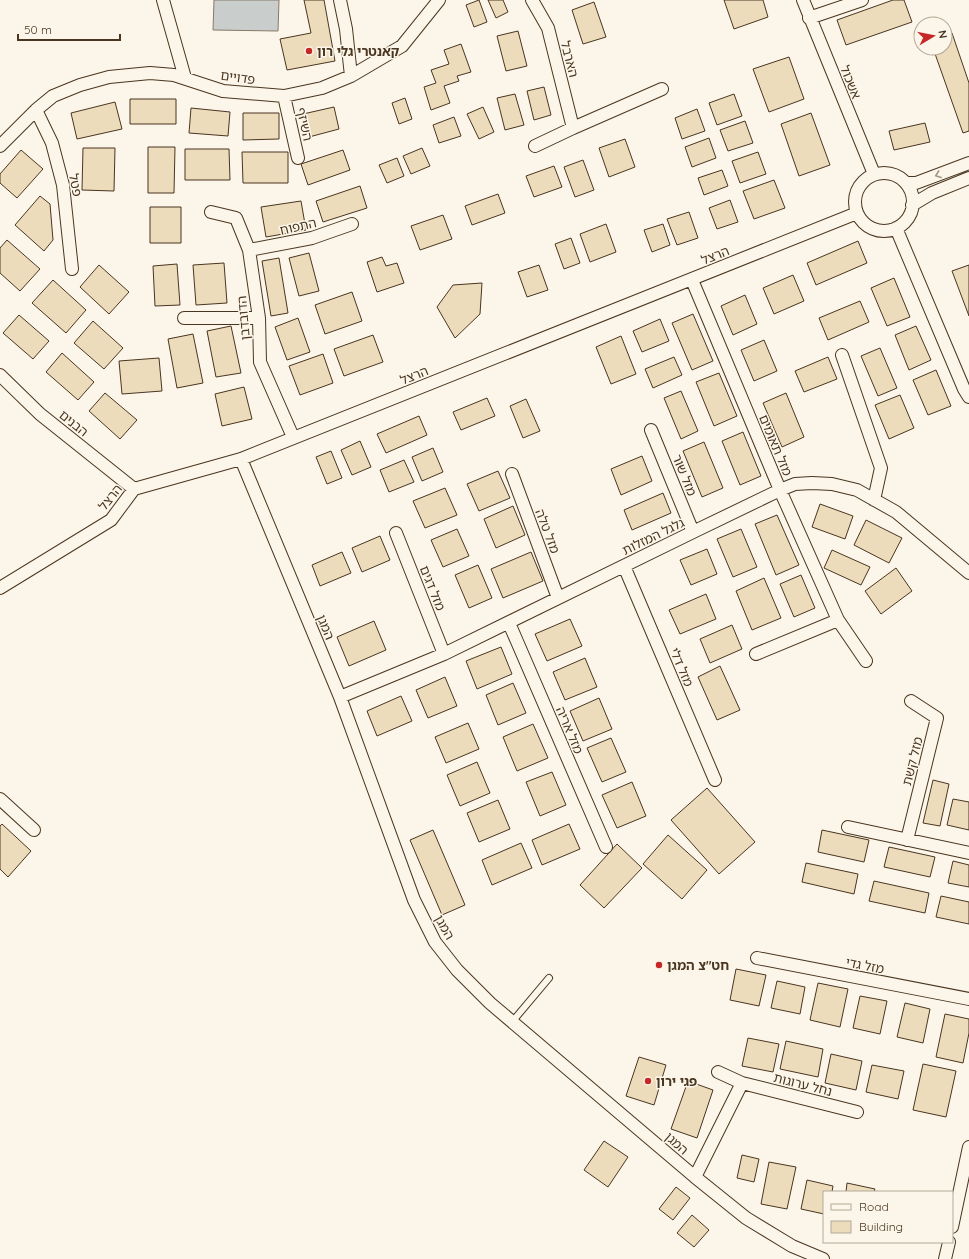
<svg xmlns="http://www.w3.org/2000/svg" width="969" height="1259" font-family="Quicksand,'Noto Sans Hebrew',sans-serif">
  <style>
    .water { fill: #c9cecd; stroke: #887966 }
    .building { fill: #ecdcbc; stroke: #4a3520 }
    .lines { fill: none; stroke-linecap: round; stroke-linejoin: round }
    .service-casing { stroke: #4a3520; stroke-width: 8 }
    .minor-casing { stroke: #4a3520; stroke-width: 14 }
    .service { stroke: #fbf6e9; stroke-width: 6 }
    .minor { stroke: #fbf6e9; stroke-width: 12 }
    .oneway { stroke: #a29684 }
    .poi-dot { fill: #c62828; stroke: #fbf6e9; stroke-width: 1.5 }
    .labels { text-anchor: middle; stroke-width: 3; stroke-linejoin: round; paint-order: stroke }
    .poi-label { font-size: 13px; font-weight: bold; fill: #4a3520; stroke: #fbf6e9; text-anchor: start }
    .street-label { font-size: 13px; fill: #4a3520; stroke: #fbf6e9 }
  </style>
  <rect width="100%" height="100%" fill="#fbf6e9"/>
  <path class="water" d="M214 0H279L278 31 213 30Z"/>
  <path class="building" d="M304 0H324L335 61 287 70 280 39 311 33Z
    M479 0 487 22 474 27 466 5Z
    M488 0H503L508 12 496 18Z
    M724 0H763L768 17 734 29Z
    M893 0H904L912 22 846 45 837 20Z
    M594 2 606 37 583 44 572 10Z
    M518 31 527 66 506 71 497 36Z
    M952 33 969 83V131L963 133 933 48H945V35Z
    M461 44 471 72 457 76 459 81 444 86 450 103 431 110 424 87 436 83 431 70 449 64 444 50Z
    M789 57 804 99 769 112 753 69Z
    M544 87 551 115 534 120 527 91Z
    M515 94 524 125 505 130 497 98Z
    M734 94 742 116 717 125 709 103Z
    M405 98 412 119 399 124 392 103Z
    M130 99H176V124H130Z
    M115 102 122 129 77 139 71 113Z
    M334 107 339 129 309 137 303 114Z
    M483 107 494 132 479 139 467 114Z
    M191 108 230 112 228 136 189 133Z
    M697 109 705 131 682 139 675 118Z
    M243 113H279V139L243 140Z
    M811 113 830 165 799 176 781 124Z
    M454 117 461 136 439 143 433 125Z
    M745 121 753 143 728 151 720 130Z
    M925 123 930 142 894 150 889 131Z
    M709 138 716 158 692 167 685 147Z
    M625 139 635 167 609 177 599 148Z
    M148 147H175L174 193H148Z
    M83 148H115L114 191 82 190Z
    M422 148 430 166 411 174 403 156Z
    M185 149H229L230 180H185Z
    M21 150 43 169 17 198 0 183V174Z
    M343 150 350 170 308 185 301 164Z
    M242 152H288V183H243Z
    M758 152 766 174 740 183 732 161Z
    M397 158 404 176 387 183 379 165Z
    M583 160 594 190 575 197 564 167Z
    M554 166 562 187 534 197 526 176Z
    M722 170 728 186 704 195 698 178Z
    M774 180 785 208 754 219 743 191Z
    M360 186 367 208 323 222 316 201Z
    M498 194 505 213 472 225 465 206Z
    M40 196 50 204 53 240 44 251 15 225Z
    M730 200 738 222 717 229 709 208Z
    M301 201 306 230 266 237 261 207Z
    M150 207H181V243H150Z
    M689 212 698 238 677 245 667 219Z
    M443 215 452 239 420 250 411 226Z
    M606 224 616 252 590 262 580 234Z
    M663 224 670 245 652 252 644 230Z
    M571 238 580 263 564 269 555 244Z
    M7 240 40 269 20 291 0 273V248Z
    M858 241 867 263 816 285 807 263Z
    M309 253 319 291 299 296 289 258Z
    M382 257 386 266 397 263 404 283 377 292 367 262Z
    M279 258 288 313 271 316 262 261Z
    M224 263 227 303 196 305 193 265Z
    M177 264 180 305 155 306 153 266Z
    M99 265 129 292 109 314 80 287Z
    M539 265 548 290 527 297 518 272Z
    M969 265V316L952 271Z
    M793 275 804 301 774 314 763 288Z
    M894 278 910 317 887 326 871 288Z
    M53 280 86 310 66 333 32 303Z
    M482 283 480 314 455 338 437 307 453 285Z
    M352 292 362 321 325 334 315 305Z
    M745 295 757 324 733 335 721 306Z
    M860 301 869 322 828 340 819 318Z
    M693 314 713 361 692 370 672 323Z
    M19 315 49 341 33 359 3 333Z
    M298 318 310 352 287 360 275 327Z
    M660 319 669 341 642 352 633 331Z
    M93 321 123 348 104 369 74 343Z
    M231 326 241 373 216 377 207 331Z
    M916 326 931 360 909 370 895 335Z
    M193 334 203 383 177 388 168 339Z
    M373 335 383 362 344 376 334 349Z
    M621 336 636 374 611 384 596 347Z
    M764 340 777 371 754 381 741 350Z
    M880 348 897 388 878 396 861 356Z
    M62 353 94 382 78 400 46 372Z
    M323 354 333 383 300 395 289 366Z
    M674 357 682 375 653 388 645 369Z
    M828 357 837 379 804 392 795 371Z
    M159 358 162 391 122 394 119 361Z
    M936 370 951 406 928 415 913 380Z
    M719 373 737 416 714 426 696 382Z
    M244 387 252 419 222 426 215 394Z
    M681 391 698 431 681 439 664 398Z
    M105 393 137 420 120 439 89 411Z
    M786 393 804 437 782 447 763 403Z
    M900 395 914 428 889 439 875 405Z
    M487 398 495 416 461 430 453 412Z
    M526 399 540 431 523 438 510 406Z
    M419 416 427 435 386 453 377 434Z
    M743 432 761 476 740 485 722 441Z
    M360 441 371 467 352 475 341 450Z
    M704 442 723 488 702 497 683 451Z
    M433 448 443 472 422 481 412 457Z
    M331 451 342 478 327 484 316 457Z
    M642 456 652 481 621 495 611 469Z
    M404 460 414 482 389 492 380 470Z
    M498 471 510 498 479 511 467 484Z
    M445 488 457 515 425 528 413 501Z
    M663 493 671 513 632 530 624 510Z
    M820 504 853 516 845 539 812 527Z
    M513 506 525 535 496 548 484 519Z
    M777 515 799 565 776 575 755 524Z
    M866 520 902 538 889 563 854 545Z
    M457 529 469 556 443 567 431 540Z
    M741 529 757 567 733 577 717 539Z
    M380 536 390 560 362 572 352 548Z
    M707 549 717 574 691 585 680 560Z
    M832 550 870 567 861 585 824 568Z
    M342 552 351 573 320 586 312 565Z
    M531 552 543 581 503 598 491 569Z
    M478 565 492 598 469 608 455 575Z
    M896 568 912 591 881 614 865 591Z
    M801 575 815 608 794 617 780 584Z
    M764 578 781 618 752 630 736 591Z
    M706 594 716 619 680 634 669 610Z
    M570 619 582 646 547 661 535 634Z
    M374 621 386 650 349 666 337 637Z
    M732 625 742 649 710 663 700 639Z
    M501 647 512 674 477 689 466 661Z
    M585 658 597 687 565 700 553 672Z
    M720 666 740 710 717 720 698 677Z
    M445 677 457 706 428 718 416 690Z
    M513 683 526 713 498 725 486 695Z
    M401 696 412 721 377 736 367 711Z
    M599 698 612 729 583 741 570 711Z
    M468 723 479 749 446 763 435 737Z
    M533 724 548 758 517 771 503 737Z
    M611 738 626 772 602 782 587 748Z
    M477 762 490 793 460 806 447 775Z
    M552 772 566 805 540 816 526 782Z
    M933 780 949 784 940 826 923 823Z
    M632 782 646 816 617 828 602 795Z
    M707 788 755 842 719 874 671 820Z
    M953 799 969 802V830L947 825Z
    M498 800 510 829 479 842 467 813Z
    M2 824 31 851 8 877 0 869V826Z
    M569 824 580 849 542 865 532 840Z
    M433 830 465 905 442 915 410 840Z
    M822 830 869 840 864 862 818 852Z
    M668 835 707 870 682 899 643 864Z
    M521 843 532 868 492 885 482 860Z
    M617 844 642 868 604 908 580 885Z
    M889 847 935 857 930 877 884 867Z
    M953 861 969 865V887L948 883Z
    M806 863 858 874 854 894 802 882Z
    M874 881 929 893 925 913 869 901Z
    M941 896 969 902V924L936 917Z
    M736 969 766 975 759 1006 730 1000Z
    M777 981 805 987 800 1014 771 1008Z
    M818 983 848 989 840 1027 810 1020Z
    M860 996 887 1001 880 1034 853 1028Z
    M905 1003 930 1009 923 1043 897 1037Z
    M945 1014 969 1019V1033L963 1063 936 1057Z
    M748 1038 779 1044 773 1072 742 1066Z
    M786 1041 823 1049 818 1077 780 1069Z
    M831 1054 862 1061 856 1090 825 1083Z
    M639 1057 666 1065 654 1105 626 1096Z
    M923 1064 956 1071 946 1117 913 1110Z
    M872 1065 904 1071 898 1099 866 1092Z
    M688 1081 713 1090 697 1138 671 1129Z
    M604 1141 628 1157 608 1187 584 1170Z
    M742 1155 759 1159 754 1182 737 1178Z
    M769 1162 796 1167 787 1209 761 1204Z
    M807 1180 833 1186 832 1192H824V1214L801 1209Z
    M847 1183 875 1189 874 1192H846Z
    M676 1187 690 1198 673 1220 659 1209Z
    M692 1215 709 1230 694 1247 677 1233Z"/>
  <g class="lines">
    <g class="service-casing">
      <path id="service" d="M512 1022 549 978"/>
    </g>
    <g class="minor-casing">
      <path id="minor" d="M163 0 185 78
        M340 0 346 29 351 76
        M532 0 548 28 573 128 662 89
        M803 0 874 174
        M809 18 862 0
        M284 96 298 158
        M36 110 52 143 63 185 72 269
        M0 146 36 110 53 96 80 85 109 77 150 73 174 75 223 91 284 96 322 88 351 76 402 46 439 0
        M535 146 573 128
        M855 202a29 29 0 1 1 58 0a29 29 0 1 1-58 0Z
        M906 183H916L969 163
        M912 205 932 193 969 178
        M211 212 236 218 249 250 259 318 260 362 293 437
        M896 228 964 389 969 397
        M249 250 312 238 352 224
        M692 280 780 490 838 620 866 661
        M184 318H259
        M842 355 881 468 874 500
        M0 375 40 414 134 489
        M651 430 693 532
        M241 459 340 697 414 900 435 942 457 970 490 1003 695 1177 746 1218 792 1246 823 1259
        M512 474 558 598
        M396 533 444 654
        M624 566 715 780
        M0 588 111 520 134 489 241 459 857 213
        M509 623 606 847
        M756 654 838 620
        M340 697 444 654 693 532 780 490 795 484 812 483 832 484 857 490 896 512 969 573
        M0 799 34 830
        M848 827 969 853
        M907 840 937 718 911 701
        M757 958 969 999
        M718 1072 742 1083
        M695 1177 742 1083 857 1112
        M952 1227 969 1147
        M945 1259 949 1242"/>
    </g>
    <use href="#service" class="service"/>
    <use href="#minor" class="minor"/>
  </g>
  <defs><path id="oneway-chevron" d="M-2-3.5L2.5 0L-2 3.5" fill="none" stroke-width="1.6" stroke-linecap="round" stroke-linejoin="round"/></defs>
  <use class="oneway" href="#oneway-chevron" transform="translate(938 175) rotate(160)"/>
  <g class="poi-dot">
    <circle cx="309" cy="51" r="4"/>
    <circle cx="659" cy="965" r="4"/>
    <circle cx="648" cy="1081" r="4"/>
  </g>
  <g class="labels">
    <g class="poi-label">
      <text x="317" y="56">קאנטרי גלי רון</text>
      <text x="667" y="970">חט"צ המגן</text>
      <text x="656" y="1086">פגי ירון</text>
    </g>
    <g class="street-label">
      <text transform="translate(570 59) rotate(76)" y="5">הארבל</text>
      <text transform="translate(238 77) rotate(8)" y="5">פדויים</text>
      <text transform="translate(851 82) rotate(68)" y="5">אשכול</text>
      <text transform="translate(305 124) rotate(77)" y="5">השיזף</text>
      <text transform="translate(76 185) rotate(80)" y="5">פטל</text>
      <text transform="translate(298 226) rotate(-13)" y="5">התפוח</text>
      <text transform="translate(715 255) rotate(-22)" y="5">הרצל</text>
      <text transform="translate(243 318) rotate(-95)" y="5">הדובדבן</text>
      <text transform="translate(414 375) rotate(-22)" y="5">הרצל</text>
      <text transform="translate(74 423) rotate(39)" y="5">הבנים</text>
      <text transform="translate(776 445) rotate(67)" y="5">מזל תאומים</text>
      <text transform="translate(685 475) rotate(68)" y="5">מזל שור</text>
      <text transform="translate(110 497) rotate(-51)" y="5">הרצל</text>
      <text transform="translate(548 531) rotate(69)" y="5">מזל טלה</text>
      <text transform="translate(653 536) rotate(-26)" y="5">גלגל המזלות</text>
      <text transform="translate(433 588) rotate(68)" y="5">מזל דגים</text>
      <text transform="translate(326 627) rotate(68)" y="5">המגן</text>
      <text transform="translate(682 667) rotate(67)" y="5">מזל דלי</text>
      <text transform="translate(570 730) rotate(67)" y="5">מזל אריה</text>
      <text transform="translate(912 761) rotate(-76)" y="5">מזל קשת</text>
      <text transform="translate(445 927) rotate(60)" y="5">המגן</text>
      <text transform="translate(865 965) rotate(11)" y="5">מזל גדי</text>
      <text transform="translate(803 1084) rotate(14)" y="5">נחל ערוגות</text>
      <text transform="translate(677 1143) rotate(41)" y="5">המגן</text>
    </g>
  </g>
  <rect x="823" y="1191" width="130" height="52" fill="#fbf6e9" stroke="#b4a999"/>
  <rect x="831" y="1204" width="20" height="6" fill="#fbf6e9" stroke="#b4a999"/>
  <text x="859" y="1211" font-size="12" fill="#4a3520">Road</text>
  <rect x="831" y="1221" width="20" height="12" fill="#ecdcbc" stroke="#b4a999"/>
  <text x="859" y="1231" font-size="12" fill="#4a3520">Building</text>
  <g transform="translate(933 36) rotate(80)"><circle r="19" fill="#fbf6e9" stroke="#b4a999"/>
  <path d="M0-3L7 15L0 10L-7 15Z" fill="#c62828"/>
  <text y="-6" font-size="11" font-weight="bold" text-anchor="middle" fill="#4a3520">N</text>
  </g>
  <path d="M18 34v6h102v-6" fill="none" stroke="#4a3520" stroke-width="2"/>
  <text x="24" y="34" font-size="12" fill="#4a3520" stroke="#fbf6e9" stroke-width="3" paint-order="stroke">50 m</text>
</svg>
